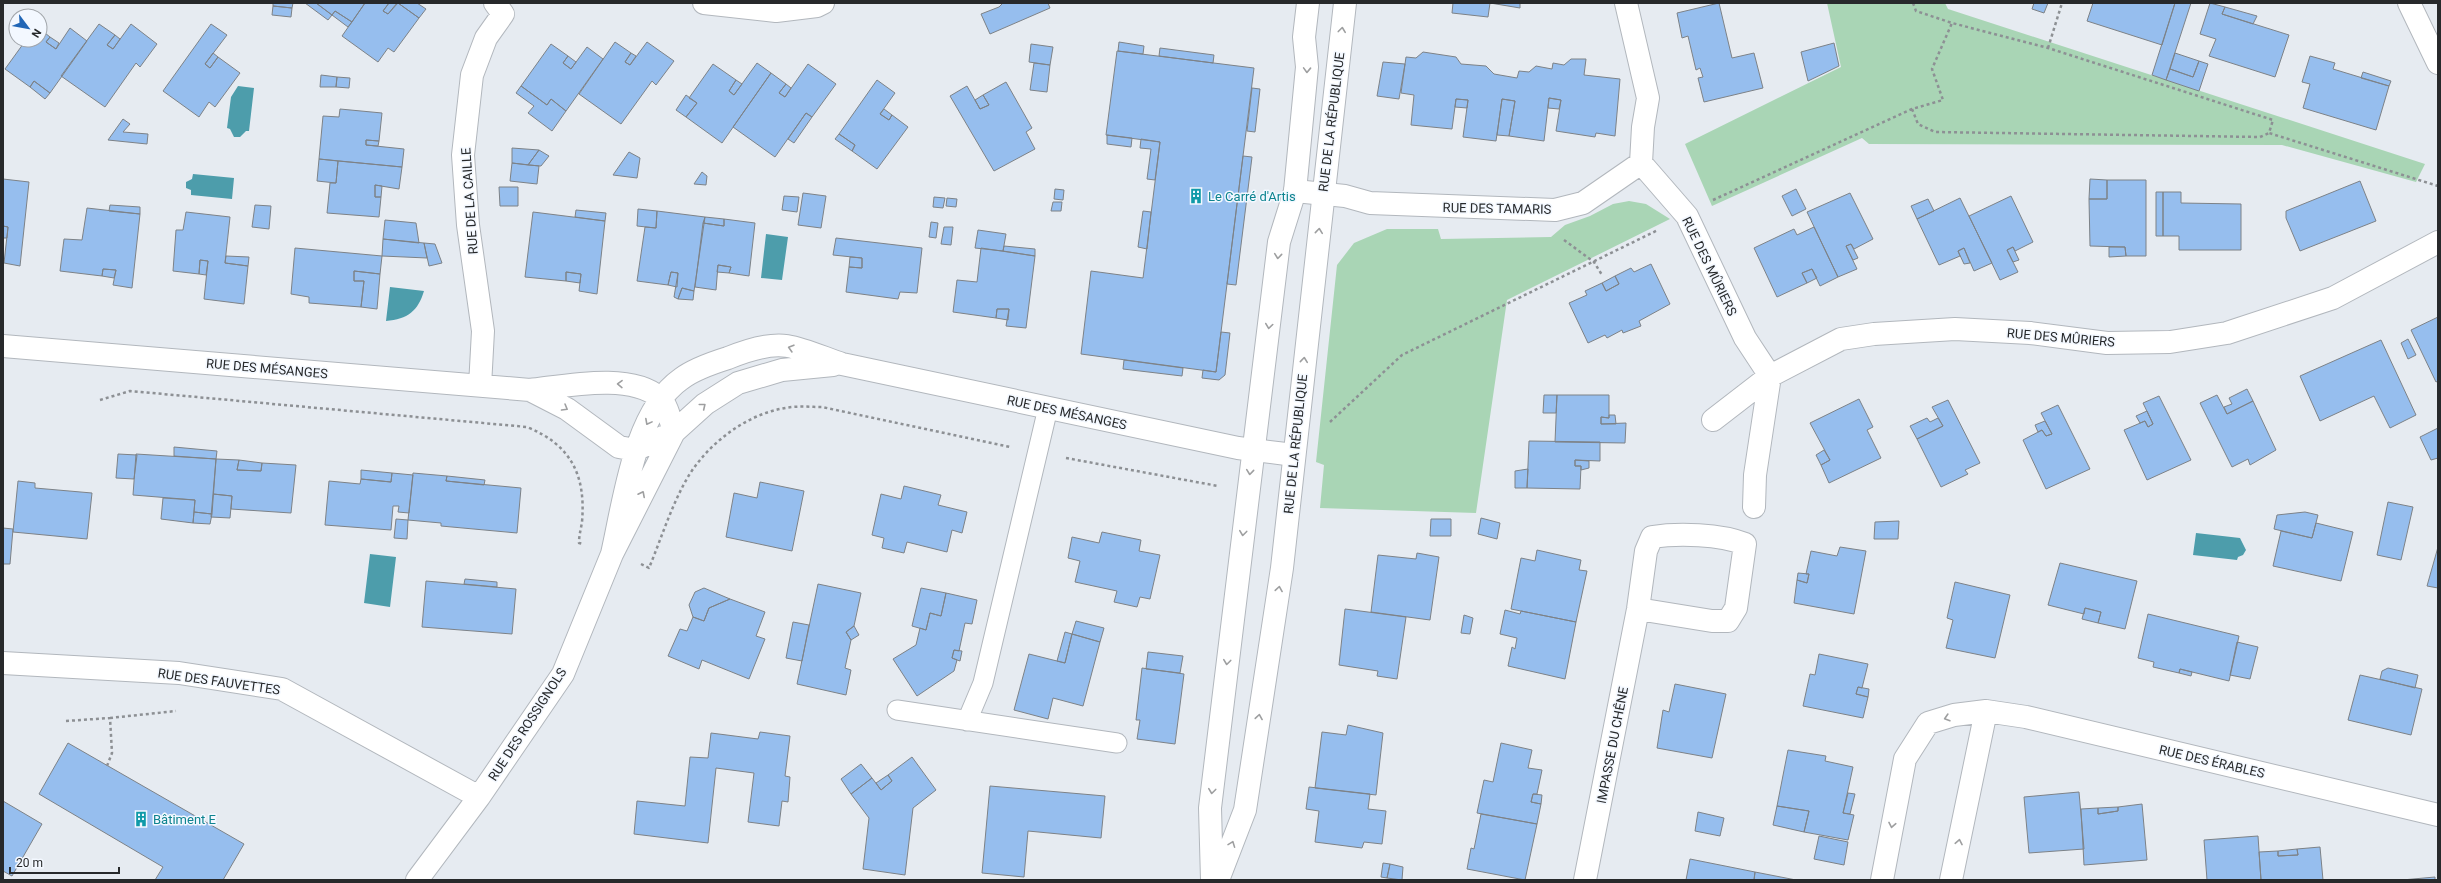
<svg xmlns="http://www.w3.org/2000/svg" width="2441" height="883" font-family="Roboto,sans-serif">
  <style>
    .green { fill: #a9d5b5 }
    .water { fill: #4d9dab }
    .building { fill: #96beee; stroke: #7d8287 }
    .lines { fill: none; stroke-linecap: round; stroke-linejoin: round }
    .service-casing { stroke: #b2b7bd; stroke-width: 21 }
    .minor-casing { stroke: #b2b7bd; stroke-width: 24 }
    .tertiary-casing { stroke: #b2b7bd; stroke-width: 24 }
    .path { stroke: #8d9094; stroke-width: 2.5; stroke-dasharray: 3 3; stroke-linecap: butt }
    .service { stroke: #fff; stroke-width: 19 }
    .minor { stroke: #fff; stroke-width: 22 }
    .tertiary { stroke: #fff; stroke-width: 22 }
    .oneway { stroke: #9e9fa0 }
    .labels { text-anchor: middle; stroke-width: 3; stroke-linejoin: round; paint-order: stroke }
    .street-label { font-size: 13px; fill: #27292b; stroke: #f3f8ff }
    .culture-label { font-size: 13px; fill: #0d838f; stroke: #f3f8ff; text-anchor: start }
  </style>
  <rect width="100%" height="100%" fill="#e6ebf1"/>
  <path class="green" d="M1827 3H1945L1948 9 2425 164 2416 182 2282 145 1869 144 1862 138 1712 206 1685 144 1841 67Z
    M1629 201 1646 204 1670 219 1507 300 1476 513 1320 508 1324 465 1316 462 1337 265 1354 243 1387 229H1438L1441 239 1551 237 1565 225 1590 216 1613 204Z"/>
  <path class="water" d="M238 86 254 88 249 131H246L240 137H234L230 129 227 128 231 97Z
    M193 174 234 178 232 199 191 195V190L186 188V182L192 179Z
    M766 234 788 237 782 280 761 278Z
    M390 287 424 291C418 311 408 319 386 321Z
    M2196 533 2240 538 2246 550 2243 555 2238 557 2237 560 2193 555Z
    M370 554 396 557 390 607 364 603Z"/>
  <path class="building" d="M273 3H293L292 8 273 6Z
    M305 3H316L332 15 328 20Z
    M316 3H365L352 22 335 11 332 15Z
    M365 3H389L383 11 388 14 398 3 419 18 394 52 388 48 378 62 342 36Z
    M389 3H397L388 14 383 11Z
    M398 3H417L426 9 419 18Z
    M1003 3H1048L1050 8 990 34 981 14 999 7Z
    M1453 3H1520V8L1490 3 1488 17 1452 13Z
    M1719 3 1732 58 1754 53 1763 88 1704 102 1698 78 1703 77 1700 68 1696 70 1688 36 1682 38 1677 13Z
    M2034 3H2048L2044 13 2032 9Z
    M2093 3H2175L2162 45 2087 21Z
    M2175 3H2191L2166 80 2152 75Z
    M2210 3 2225 7 2222 14 2289 35 2275 77 2209 56 2216 39 2200 34Z
    M273 6 292 8 291 17 272 15Z
    M2225 7 2257 16 2253 24 2222 14Z
    M335 11 352 22 348 27 332 15Z
    M99 24 115 35 107 45 113 49 131 24 157 44 140 67 136 63 105 107 61 76Z
    M211 24 227 35 205 64 210 68 218 57 240 73 215 107 209 102 199 117 163 91Z
    M70 28 87 41 50 93 34 81 30 87 5 69 26 40H40V29L50 37 46 42 56 49Z
    M115 35 120 39 113 49 107 45Z
    M50 37 59 43 56 49 46 42Z
    M615 42 631 53 625 62 630 65 647 42 674 61 656 85 652 81 621 124 579 94Z
    M1119 42 1144 46 1143 54 1118 51Z
    M1834 43 1839 66 1808 81 1801 52Z
    M551 44 568 56 563 63 571 69 587 47 603 59 566 111 551 99 547 105 521 86Z
    M1031 44 1053 47 1050 65 1029 62Z
    M1160 48 1214 55 1213 63 1159 56Z
    M1117 51 1254 68 1216 372 1081 354 1091 271 1143 278 1160 142 1106 135Z
    M1423 52 1456 57 1461 64 1486 66 1494 74 1517 78 1519 71 1529 72 1536 66 1552 69 1553 63 1564 65 1571 59H1586L1584 75 1620 79 1615 136 1596 133 1595 137 1556 131 1561 100 1549 98 1544 141 1509 136 1515 101 1502 99 1496 141 1463 137 1468 100 1456 99 1452 129 1411 125 1414 95 1401 93 1406 57 1416 58Z
    M213 53 218 57 210 68 205 64Z
    M631 53 636 56 630 65 625 62Z
    M2175 53 2199 61 2193 77 2170 69Z
    M568 56 576 62 571 69 563 63Z
    M2310 56 2335 63 2333 69 2389 86 2376 130 2303 108 2310 84 2302 82Z
    M2199 61 2208 64 2199 91 2166 80 2170 69 2193 77Z
    M1383 62 1405 64 1399 99 1377 96Z
    M757 63 771 73 722 143 686 117 697 103 689 98 713 64 736 80 729 91 734 95Z
    M1034 63 1050 65 1047 92 1030 90Z
    M808 64 836 84 812 117 806 113 775 157 733 127 771 73 786 84 779 93 785 97Z
    M2363 72 2391 81 2389 86 2361 78Z
    M321 75 337 77 336 87H320Z
    M337 77 350 78 349 88 336 87Z
    M736 80 742 84 734 95 729 91Z
    M877 80 895 93 880 114 889 120 892 115 908 127 877 169 852 151 855 145 839 134Z
    M34 81 50 93 45 99 30 87Z
    M1006 82 1032 128 1026 132 1035 149 994 171 950 96 967 86 980 109 989 105 983 95Z
    M786 84 791 88 785 97 779 93Z
    M521 86 547 105 551 99 566 111 552 131 528 113 534 106 516 93Z
    M1252 88 1260 89 1255 132 1247 131Z
    M686 95 697 103 686 117 676 110Z
    M983 95 989 105 980 109 975 100Z
    M1549 98 1561 100 1559 109 1548 108Z
    M1456 99 1468 100 1467 108 1455 107Z
    M1502 99 1515 101 1509 136 1497 135Z
    M340 109 382 113 379 141 366 140V145L404 149 402 167 319 159 323 116 339 117Z
    M884 109 892 115 889 120 880 114Z
    M806 113 812 117 794 143 788 139Z
    M123 119 130 124 123 132 148 134 147 144 108 140Z
    M839 134 855 145 852 151 835 139Z
    M1107 135 1132 138 1131 147 1107 144Z
    M1141 139 1160 142 1155 180 1147 179 1151 149 1140 148Z
    M366 140 379 141 378 146 366 145Z
    M512 148 539 150 528 165 512 163Z
    M539 150 549 156 541 166 528 165Z
    M629 152 640 158 637 178 613 175Z
    M1243 156 1252 157 1236 285 1227 284Z
    M319 159 338 161 336 183 317 181Z
    M338 161 402 167 399 189 375 185V197H381L379 217 327 213 330 183H336Z
    M512 163 539 166 537 184 510 181Z
    M702 172 707 176 706 185 694 184Z
    M3 179 29 182 20 266 4 263 8 227 3 226Z
    M2090 179 2107 180V199H2089Z
    M2107 180H2146V256H2126L2125 247 2090 246 2089 199H2107Z
    M2360 181 2376 221 2300 251 2286 218V211Z
    M375 185 382 186 381 197H375Z
    M499 187H518V206H500Z
    M1055 189 1064 190 1063 200 1054 199Z
    M1796 189 1806 209 1792 216 1782 196Z
    M2156 192H2163V236H2156Z
    M2163 192H2181V203L2241 204V250H2179V236H2163Z
    M803 193 826 196 821 228 798 225Z
    M1850 193 1873 239 1854 249 1851 244 1846 246 1857 269 1838 277 1807 212Z
    M784 196 799 197 797 212 782 210Z
    M2011 196 2033 242 2015 251 2013 247 2007 250 2018 272 2000 280 1969 216Z
    M934 197 945 198 943 208 933 207Z
    M947 198 957 199 956 207 946 206Z
    M1960 198 1992 263 1974 271 1964 248 1958 251 1960 256 1939 265 1917 219Z
    M1928 199 1934 211 1917 219 1911 206Z
    M1053 202H1062L1061 211H1051Z
    M110 205 140 207V214L109 211Z
    M255 205 271 206 269 229 252 227Z
    M87 208 140 214 132 288 113 285 116 270 103 269 102 276 60 271 64 239 82 240Z
    M638 209 657 211 656 228 637 226Z
    M576 210 606 213 605 221 575 217Z
    M657 211 705 217 694 291 682 288 678 299 674 297 678 273 671 272 668 285 637 281 645 227 656 228Z
    M1143 211 1151 212 1147 249 1138 247Z
    M186 212 230 217 225 263 248 266 244 304 204 299 208 261 200 260 199 274 173 271 176 230H183Z
    M533 212 605 221 597 294 579 291 581 274 566 272V281L525 277Z
    M705 217 724 219V226L703 223Z
    M724 219 755 223 749 276 729 273 731 267 718 265 716 290 695 287 703 223 724 226Z
    M385 220 416 223 419 243 383 239Z
    M931 222 938 223 936 238 929 237Z
    M3 226 8 227 7 238H3Z
    M944 227H953L951 245 941 244Z
    M1814 227 1838 277 1820 286 1812 269 1802 273 1807 283 1777 297 1754 248 1794 229 1797 235Z
    M978 230 1006 234 1003 251 975 248Z
    M836 238 922 248 917 293 900 292 898 299 846 292 849 267 862 268V258L833 255Z
    M383 239 424 243 427 258 382 256Z
    M424 243 435 244 442 263 429 266Z
    M1851 244 1858 258 1853 260 1846 246Z
    M1004 246 1035 249V256L1003 251Z
    M2013 247 2019 260 2013 262 2007 250Z
    M2109 247H2125L2126 256 2109 257Z
    M295 248 382 256 380 274 354 271V281H364L361 307 309 303V297L291 294Z
    M981 248 1035 256 1026 328 1006 326 1009 309H997L996 318 953 312 957 280 977 282Z
    M1964 248 1970 263 1964 264 1958 251Z
    M226 256 249 257 248 266 225 263Z
    M850 257 862 258V268L849 267Z
    M200 260 208 261 206 275 199 274Z
    M1651 264 1670 304 1639 321 1641 326 1623 333 1622 330 1607 338 1605 335 1588 343 1569 303 1587 295 1585 291 1602 283 1606 291 1619 284 1615 276 1631 268 1634 272Z
    M718 265 731 267 729 273 717 272Z
    M103 269 116 270 114 278 102 276Z
    M1812 269 1817 278 1807 283 1802 273Z
    M354 271 380 274 377 309 361 307 364 281H354Z
    M566 272 581 274 580 283 566 281Z
    M671 272 678 273 677 287 668 285Z
    M1615 276 1619 284 1606 291 1602 283Z
    M682 288 694 291 693 300 678 299Z
    M997 309H1009L1008 320 996 318Z
    M2438 317V381L2436 382 2411 330Z
    M1221 332 1230 333 1225 375 1219 380 1202 378 1203 370 1216 372Z
    M2408 339 2416 355 2408 359 2401 343Z
    M2381 340 2416 415 2390 428 2374 396 2320 421 2300 376Z
    M1124 360 1183 368 1182 376 1123 369Z
    M2247 389 2253 401 2227 414 2224 407 2232 404 2229 398Z
    M1544 395H1557L1556 413H1543Z
    M1557 395H1609V418L1601 417V424L1626 423 1625 443 1555 442Z
    M2217 395 2227 414 2253 401 2276 450 2250 465 2248 459 2232 467 2200 403Z
    M2159 396 2191 460 2147 480 2124 430 2145 421 2148 427 2153 424 2143 403Z
    M1859 399 1873 427 1867 430 1881 458 1829 483 1821 465 1830 460 1810 423Z
    M1948 400 1980 463 1965 470 1968 474 1941 487 1917 439 1943 426 1932 407Z
    M2058 405 2090 469 2046 489 2023 440 2042 430 2046 436 2052 434 2041 413Z
    M2147 411 2153 424 2148 427 2145 421 2140 423 2136 416Z
    M1609 415H1615L1616 424H1601V417L1609 418Z
    M1927 418 1930 422 1938 418 1943 426 1917 439 1910 426Z
    M2045 421 2052 434 2046 436 2042 430 2038 432 2035 425Z
    M2438 428V458L2431 460 2420 437Z
    M1529 441 1600 442V461L1575 460V466H1581L1580 489 1527 488Z
    M174 447 217 451 216 459 174 456Z
    M1824 450 1830 460 1821 465 1816 455Z
    M118 454 137 455 134 479 116 478Z
    M136 454 216 459 212 514 194 512 195 500 133 495Z
    M216 459 239 460 237 470 261 471 262 463 296 465 291 513 231 509 232 496 213 494Z
    M239 460 262 463 261 471 237 470Z
    M1575 460 1589 461V468L1581 470V466H1575Z
    M1528 469 1527 488H1515V471Z
    M361 470 392 473 391 482 361 479Z
    M392 473 413 475 409 513 398 512 399 506H393L391 530 325 525 329 481 360 484 361 479 391 482Z
    M413 473 447 476 446 481 521 488 517 533 441 526V523L408 520Z
    M447 476 485 480 484 485 446 481Z
    M18 481 35 483V488L92 493 87 539 13 532Z
    M760 482 804 491 792 551 726 537 734 493 757 498Z
    M904 486 941 495 938 505 967 512 962 533 952 530 947 552 907 542 904 553 882 548 884 538 872 535 881 494 901 499Z
    M213 494 232 496 230 518 211 517Z
    M163 498 195 500 193 523 161 519Z
    M2388 502 2413 507 2401 560 2377 555Z
    M194 512 212 514 210 524 193 523Z
    M2305 512 2318 515 2312 538 2274 529 2277 515Z
    M1481 518 1500 523 1497 539 1478 534Z
    M396 519 408 520 407 539 394 538Z
    M1431 519H1451V536H1430Z
    M1899 521 1898 539H1874L1875 522Z
    M2316 523 2353 532 2341 581 2273 566 2281 531 2312 538Z
    M3 528 13 529 10 564H3Z
    M1102 532 1141 540 1139 551 1160 555 1150 599 1140 597 1137 607 1114 602 1117 591 1075 582 1080 561 1068 558 1072 537 1099 543Z
    M1840 547 1866 551 1854 614 1794 603 1797 580 1807 583 1809 574H1806L1811 551 1837 556Z
    M2438 547V588L2427 586Z
    M1537 550 1581 560 1579 570 1587 571 1576 622 1511 609 1521 558 1535 561Z
    M1417 553 1439 557 1430 620 1371 612 1378 555 1416 559Z
    M2060 563 2137 581 2125 629 2098 623 2101 612 2085 608 2084 614 2048 605Z
    M1798 573 1809 574 1807 583 1797 580Z
    M465 579 497 582V587L464 584Z
    M426 581 516 589 512 634 422 627Z
    M1955 582 2010 595 1995 658 1946 648 1953 620 1947 618Z
    M818 584 861 593 854 626 846 632 851 640 845 668 851 670 846 695 797 684Z
    M704 588 730 599 709 608 704 621 693 617 689 605 695 592Z
    M921 588 946 593 941 616 930 613 926 630 912 626Z
    M946 593 977 600 972 624 965 623 959 651 954 650 952 658 957 660 954 671 917 696 893 659 916 645 920 628 926 630 930 613 941 616Z
    M730 599 765 612 756 636 765 639 749 679 702 660 699 669 668 656 680 629 687 631 693 617 704 621 709 608Z
    M2085 608 2101 612 2098 623 2082 619Z
    M1345 609 1406 617 1397 679 1377 676 1378 671 1339 665Z
    M1505 610 1520 614 1521 611 1576 622 1565 679 1508 666 1512 647 1515 649 1517 638 1500 634Z
    M2148 614 2239 636 2229 681 2180 669 2179 673 2153 667 2154 662 2138 658Z
    M1464 615 1473 618 1470 634 1461 633Z
    M1076 621 1104 628 1100 642 1072 634Z
    M793 622 809 625 802 661 786 658Z
    M854 626 859 635 851 640 846 632Z
    M1065 632 1072 634 1065 663 1057 661Z
    M1072 634 1100 642 1083 706 1053 698 1048 719 1014 710 1029 654 1065 663Z
    M2237 642 2258 647 2250 679 2230 675Z
    M954 650 962 651 960 661 952 658Z
    M1148 652 1183 656 1180 673 1146 669Z
    M1819 654 1868 664 1862 688 1858 687 1856 694 1868 697 1863 718 1803 706 1810 674 1815 675Z
    M1142 668 1184 674 1175 744 1137 739 1140 720H1136Z
    M2388 668 2418 675 2415 688 2380 679 2382 671Z
    M2180 669 2192 672 2191 676 2179 673Z
    M2360 675 2422 689 2411 735 2348 720Z
    M1675 684 1726 694 1712 758 1657 748 1663 710 1669 712Z
    M1858 687 1869 689 1868 697 1856 694Z
    M1348 725 1383 733 1376 795 1315 788 1322 732 1346 735Z
    M760 732 790 736 785 776 790 777 788 802 782 801 779 826 748 822 754 773 716 768 708 843 634 834 637 801 685 806 690 757 708 758 711 733 758 739Z
    M68 743 244 844 223 880H155L163 867 39 794Z
    M1501 743 1532 750 1528 768 1542 770 1537 794H1533L1531 802 1541 804 1537 824 1477 813 1484 780 1493 782Z
    M1788 750 1826 756 1825 761 1853 767 1843 813 1854 815 1848 840 1804 832 1809 811 1777 806Z
    M912 757 936 790 913 808 905 875 863 869 869 818 851 794 872 778 881 790 892 781 888 775Z
    M861 764 872 778 851 794 841 779Z
    M888 775 892 781 881 790 876 783Z
    M990 786 1105 796 1101 838 1028 831 1024 877 982 873Z
    M1309 787 1370 794 1368 809 1386 811 1382 844 1364 842 1362 848 1315 842 1319 811 1306 809Z
    M2079 792 2084 849 2029 853 2024 797Z
    M1848 793 1855 794 1850 814 1843 813Z
    M1533 794 1542 795 1541 804 1531 802Z
    M3 801 42 824 12 876 3 871Z
    M2142 804 2147 860 2084 865 2081 809 2098 808V814L2118 811V807Z
    M1777 806 1809 811 1804 832 1773 825Z
    M2118 807V811L2098 814V808Z
    M1698 812 1724 818 1720 836 1695 831Z
    M1481 814 1537 824 1525 880 1467 869 1471 848 1474 849Z
    M1819 836 1848 842 1844 865 1814 859Z
    M2258 836 2261 880H2207L2204 840Z
    M2320 847 2323 880H2261L2259 852 2278 851V856L2298 855 2297 849Z
    M2297 849 2298 855 2278 856V851Z
    M1690 859 1755 872 1754 880H1686Z
    M1383 863 1390 864 1387 878 1381 877Z
    M1390 864 1403 867 1402 880 1387 878Z
    M1755 872 1796 880H1754Z
    M2435 877V880H2402Z"/>
  <g class="lines">
    <g class="service-casing">
      <path id="service" d="M897 710 1117 743
        M967 721 983 683 1048 408"/>
    </g>
    <g class="minor-casing">
      <path id="minor" d="M704 3 776 11 817 6 823 3
        M1626 3 1648 98 1643 127 1641 163
        M2409 3 2438 63
        M1641 163 1687 216 1745 338 1770 376 1841 339 1874 334 1955 329 2030 333 2107 343 2170 342 2227 333 2333 298 2438 242
        M1295 191 1345 196 1370 203 1555 210 1583 203 1641 163
        M3 346 530 390C566 386 631 372 660 398 667 404 671 423 674 432
        M480 386 483 331 468 225 463 155 472 75 486 38 503 14 495 3
        M530 390 567 409 619 447 635 450 674 432 705 404 738 383 782 370 833 365
        M1713 420 1770 376 1755 475 1754 507
        M612 554C624 502 634 412 681 379 694 369 712 363 728 358 745 351 768 343 787 346 805 349 824 358 842 364L1238 448 1294 455
        M3 663 179 673 282 689 479 797
        M417 880 479 797 563 674 612 554 674 432
        M1585 880 1638 609 1646 551 1652 537C1678 533 1720 534 1745 544L1736 608 1728 621H1712L1638 609
        M1882 880 1905 759 1928 723 1954 715 1986 711 2026 717 2438 815
        M1951 880 1986 711"/>
    </g>
    <g class="tertiary-casing">
      <path id="tertiary" d="M1212 880 1210 808 1279 242 1295 191 1307 67 1304 37 1308 3
        M1218 880 1245 810 1282 568 1345 3"/>
    </g>
    <path class="path" d="M1913 3 1916 11 1952 23 2048 48 2273 120 2269 133 2438 186
      M2048 48 2062 3
      M1912 109 1918 124 1935 132 2260 137 2269 133
      M1713 200 1912 109 1943 100 1932 69 1952 23
      M1564 240 1594 262 1602 275
      M100 400 130 391 527 427C571 445 586 475 582 522 581 529 579 535 579 543L583 544
      M1330 422 1402 355 1658 230
      M1066 458 1218 486
      M641 564 649 568C662 537 676 491 696 465 719 435 754 411 792 407 802 406 812 407 822 407L1010 447
      M110 718 176 711
      M66 721 110 718 112 753 107 766"/>
    <use href="#service" class="service"/>
    <use href="#minor" class="minor"/>
    <use href="#tertiary" class="tertiary"/>
  </g>
  <defs><path id="oneway-chevron" d="M-2-3.5L2.5 0L-2 3.5" fill="none" stroke-width="1.6" stroke-linecap="round" stroke-linejoin="round"/></defs>
  <g class="oneway">
    <use href="#oneway-chevron" transform="translate(1342 30) rotate(-83)"/>
    <use href="#oneway-chevron" transform="translate(1307 70) rotate(92)"/>
    <use href="#oneway-chevron" transform="translate(1319 231) rotate(-84)"/>
    <use href="#oneway-chevron" transform="translate(1278 256) rotate(96)"/>
    <use href="#oneway-chevron" transform="translate(1269 326) rotate(98)"/>
    <use href="#oneway-chevron" transform="translate(791 348) rotate(-164)"/>
    <use href="#oneway-chevron" transform="translate(1304 360) rotate(-84)"/>
    <use href="#oneway-chevron" transform="translate(620 384) rotate(-179)"/>
    <use href="#oneway-chevron" transform="translate(703 406) rotate(-39)"/>
    <use href="#oneway-chevron" transform="translate(565 408) rotate(30)"/>
    <use href="#oneway-chevron" transform="translate(648 422) rotate(118)"/>
    <use href="#oneway-chevron" transform="translate(1250 472) rotate(96)"/>
    <use href="#oneway-chevron" transform="translate(642 494) rotate(-63)"/>
    <use href="#oneway-chevron" transform="translate(1243 533) rotate(97)"/>
    <use href="#oneway-chevron" transform="translate(1279 589) rotate(-81)"/>
    <use href="#oneway-chevron" transform="translate(1227 662) rotate(97)"/>
    <use href="#oneway-chevron" transform="translate(1259 717) rotate(-81)"/>
    <use href="#oneway-chevron" transform="translate(1947 718) rotate(163)"/>
    <use href="#oneway-chevron" transform="translate(1212 791) rotate(97)"/>
    <use href="#oneway-chevron" transform="translate(1892 825) rotate(101)"/>
    <use href="#oneway-chevron" transform="translate(1959 842) rotate(-79)"/>
    <use href="#oneway-chevron" transform="translate(1232 844) rotate(-69)"/>
  </g>
  <defs>
    <g id="building-bare" transform="scale(1.2)"><path d="M-4-6H4V6H1V3H-1V6H-4ZM-2.5-4.3h1.7v1.8h-1.7ZM.8-4.3h1.7v1.8H.8ZM-2.5-1h1.7V.8h-1.7ZM.8-1h1.7V.8H.8Z" fill="#0f9aa8" stroke="#f3f8ff" stroke-width="2.5" paint-order="stroke"/></g>
  </defs>
  <g fill-rule="evenodd">
    <use href="#building-bare" x="1196" y="196"/>
    <use href="#building-bare" x="141" y="819"/>
  </g>
  <g class="labels">
    <g class="street-label">
      <text transform="translate(1331 122) rotate(-83)" y="5">RUE DE LA RÉPUBLIQUE</text>
      <text transform="translate(469 201) rotate(-94)" y="5">RUE DE LA CAILLE</text>
      <text transform="translate(1497 208) rotate(1)" y="5">RUE DES TAMARIS</text>
      <text transform="translate(1710 266) rotate(64)" y="5">RUE DES MÛRIERS</text>
      <text transform="translate(2061 337) rotate(5)" y="5">RUE DES MÛRIERS</text>
      <text transform="translate(267 368) rotate(5)" y="5">RUE DES MÉSANGES</text>
      <text transform="translate(1067 412) rotate(12)" y="5">RUE DES MÉSANGES</text>
      <text transform="translate(1295 444) rotate(-84)" y="5">RUE DE LA RÉPUBLIQUE</text>
      <text transform="translate(219 681) rotate(8)" y="5">RUE DES FAUVETTES</text>
      <text transform="translate(527 724) rotate(-57)" y="5">RUE DES ROSSIGNOLS</text>
      <text transform="translate(1612 745) rotate(-79)" y="5">IMPASSE DU CHÊNE</text>
      <text transform="translate(2212 761) rotate(13)" y="5">RUE DES ÉRABLES</text>
    </g>
    <g class="culture-label">
      <text x="1208" y="201">Le Carré d'Artis</text>
      <text x="153" y="824">Bâtiment E</text>
    </g>
  </g>
  <rect width="2441" height="883" fill="none" stroke="#27292b" stroke-width="8"/>
  <g transform="translate(28 28) rotate(122)"><circle r="19" fill="#f3f8ff" stroke="#a1a5aa"/>
  <path d="M0-3L7 15L0 10L-7 15Z" fill="#2166b6"/>
  <text y="-6" font-size="11" font-weight="bold" text-anchor="middle" fill="#27292b">N</text>
  </g>
  <path d="M10 867v6h109v-6" fill="none" stroke="#27292b" stroke-width="2"/>
  <text x="16" y="867" font-size="12" fill="#27292b" stroke="#f3f8ff" stroke-width="3" paint-order="stroke">20 m</text>
</svg>
